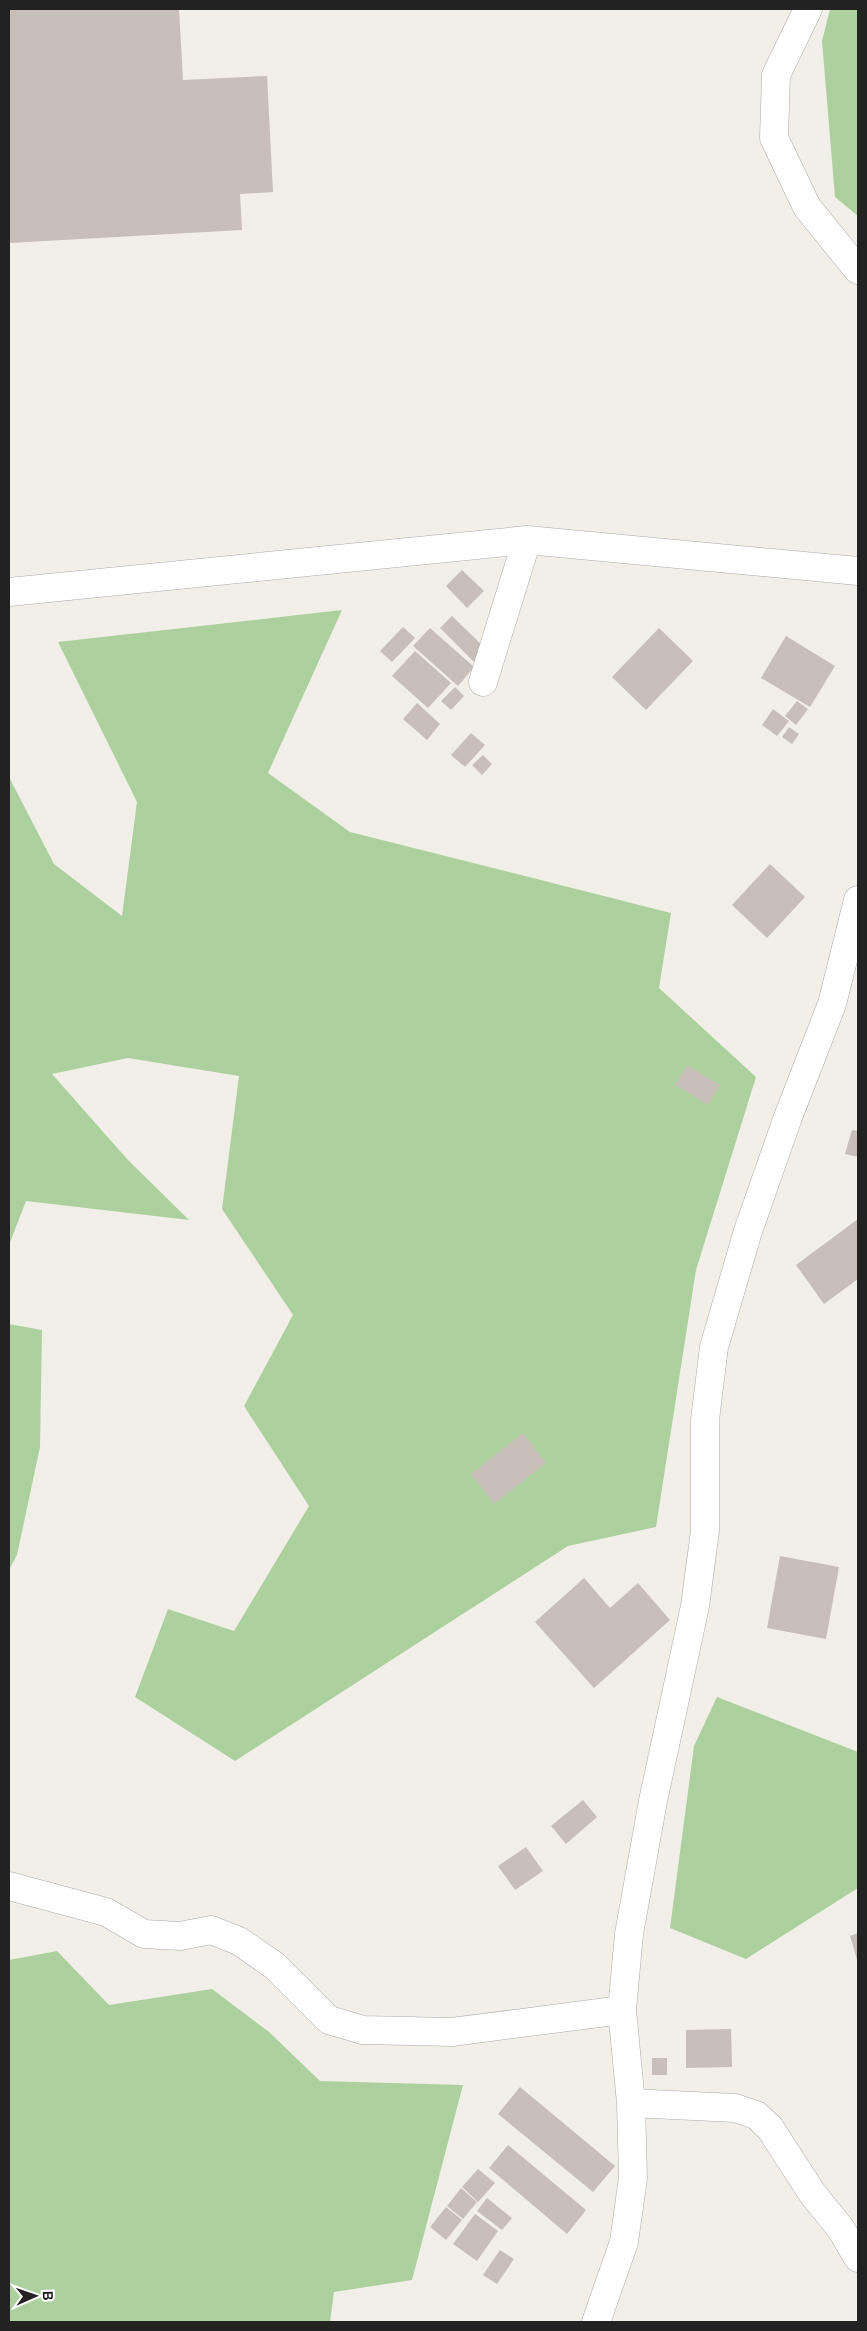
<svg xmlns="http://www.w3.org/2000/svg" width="867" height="2331" font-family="Raleway,sans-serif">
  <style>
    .forest { fill: #add19e }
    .building { fill: #c7bfb8 }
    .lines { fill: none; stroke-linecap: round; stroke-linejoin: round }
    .minor-casing { stroke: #a9a9a9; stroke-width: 29 }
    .minor { stroke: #fff; stroke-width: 28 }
  </style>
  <rect width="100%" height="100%" fill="#f2efe9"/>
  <path class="forest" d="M830 9H858V216L835 197 822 41Z
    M342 610 268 773 350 832 671 913 659 988 756 1077 696 1270 656 1527 568 1546 235 1761 135 1697 168 1609 234 1631 309 1506 244 1406 293 1315 222 1209 239 1076 128 1058 52 1074 128 1160 189 1220 26 1201 9 1245V777L54 864 122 916 137 802 58 642Z
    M9 1324 42 1330 40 1447 17 1555 9 1570Z
    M717 1697 858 1752V1888L746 1959 670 1928 694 1746Z
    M57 1951 109 2005 212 1989 269 2032 320 2081 463 2085 412 2280 334 2292 330 2322H9V1960Z"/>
  <path class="building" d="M9 9H179L183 80 267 76 273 192 240 194 242 230 9 243Z
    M462 570 484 591 467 608 446 586Z
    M452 616 488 651 476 664 440 628Z
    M403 627 415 638 392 662 380 651Z
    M430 628 474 667 458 686 413 646Z
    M659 628 693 661 646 710 612 677Z
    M786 636 835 666 810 707 761 678Z
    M415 651 451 683 428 708 392 676Z
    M455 687 464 696 451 710 441 701Z
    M797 701 808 709 796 725 785 716Z
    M417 703 440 724 427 740 403 719Z
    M773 709 789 721 777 736 762 725Z
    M789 727 799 734 792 744 782 737Z
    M471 733 485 745 465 767 451 755Z
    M483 755 492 764 482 775 472 765Z
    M770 864 805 897 767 938 732 905Z
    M687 1065 720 1085 708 1105 675 1085Z
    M852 1130 858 1131V1157L845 1154Z
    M858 1219V1279L824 1304 796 1265Z
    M523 1433 546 1463 494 1504 471 1474Z
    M780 1556 839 1567 826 1639 767 1628Z
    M584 1578 610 1608 638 1583 670 1620 594 1688 535 1622Z
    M583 1800 597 1817 566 1844 551 1826Z
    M526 1847 543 1871 515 1890 498 1866Z
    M858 1933V1963L850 1936Z
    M731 2029 732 2067 686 2068V2030Z
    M652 2058H667V2075H652Z
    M520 2087 615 2166 593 2192 498 2114Z
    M508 2145 586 2210 567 2234 489 2168Z
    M478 2169 495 2183 478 2202 462 2187Z
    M461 2188 477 2202 463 2219 447 2206Z
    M487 2198 512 2218 502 2230 477 2211Z
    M446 2207 462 2220 446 2240 430 2227Z
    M475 2214 498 2231 477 2261 453 2244Z
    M500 2250 514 2259 497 2284 483 2275Z"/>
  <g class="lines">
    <g class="minor-casing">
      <path id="minor" d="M808 9 776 75 774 138 807 207 858 270
        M9 592 527 540 858 571
        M483 682 527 540
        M9 1886 106 1912 144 1934 180 1936 211 1930 239 1941 275 1966 329 2020 363 2030 452 2032 622 2010
        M631 2103 735 2108 756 2115 770 2128 812 2193 841 2229 858 2258
        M596 2322 624 2242 633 2178 631 2103 622 2010 629 1934 653 1801 695 1606 705 1531V1420L714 1347 748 1231 788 1117 832 1004 858 900"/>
    </g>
    <use href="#minor" class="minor"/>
  </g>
  <rect width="867" height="2331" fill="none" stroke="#222222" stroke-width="20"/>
  <g transform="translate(35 2296) rotate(88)" stroke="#ffffff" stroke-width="4" paint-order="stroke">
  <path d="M0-4L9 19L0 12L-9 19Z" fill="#222222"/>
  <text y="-8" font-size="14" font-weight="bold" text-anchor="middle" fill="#222222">B</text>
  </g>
</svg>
